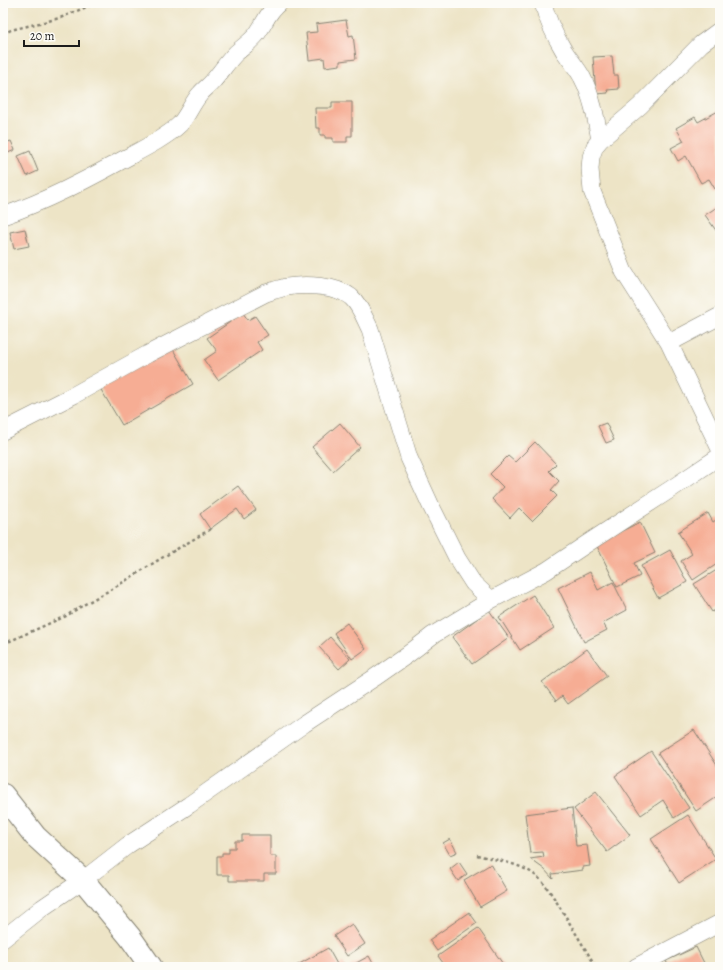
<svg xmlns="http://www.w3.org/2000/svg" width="723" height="970" font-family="Alegreya,serif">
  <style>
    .building { fill: #f6ad94 }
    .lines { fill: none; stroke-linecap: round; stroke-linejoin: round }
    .street-casing { stroke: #848071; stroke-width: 18 }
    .secondary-casing { stroke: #848071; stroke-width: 24 }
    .path { stroke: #848071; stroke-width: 2.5; stroke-dasharray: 3 3; stroke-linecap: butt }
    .street { stroke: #fff; stroke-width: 17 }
    .secondary { stroke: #fff; stroke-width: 22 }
  </style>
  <rect width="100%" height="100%" fill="#fdfcf7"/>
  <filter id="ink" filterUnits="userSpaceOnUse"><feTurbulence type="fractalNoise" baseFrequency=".025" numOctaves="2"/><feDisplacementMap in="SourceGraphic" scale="8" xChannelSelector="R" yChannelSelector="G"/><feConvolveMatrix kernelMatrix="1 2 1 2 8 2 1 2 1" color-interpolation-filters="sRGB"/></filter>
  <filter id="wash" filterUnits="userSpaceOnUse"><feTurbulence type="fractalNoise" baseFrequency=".012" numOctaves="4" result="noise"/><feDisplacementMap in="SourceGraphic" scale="16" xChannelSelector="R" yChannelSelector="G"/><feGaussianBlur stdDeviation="0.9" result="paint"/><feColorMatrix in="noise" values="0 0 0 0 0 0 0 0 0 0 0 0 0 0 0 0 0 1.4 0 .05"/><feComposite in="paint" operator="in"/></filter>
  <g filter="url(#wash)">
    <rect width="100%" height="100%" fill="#ede4c6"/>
    <g id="blocks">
      <path class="building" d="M346 20 349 36 353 35 356 59 340 61V65L325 67 324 58 309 60 306 33 317 32 316 24Z
        M612 56 614 75H618L619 89 607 90 608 93 596 94 593 57Z
        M332 102H352V136H347V142H333V138H325V135H320V128H316L315 108H332Z
        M720 110V186L715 189 709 179 701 183 686 156 678 161 671 148 684 141 676 128 695 117 698 122Z
        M11 141 15 150 3 155V144Z
        M30 151 38 171 27 176 18 156Z
        M720 205V236L705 215Z
        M25 229 29 246 14 249 10 232Z
        M243 313 248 320 255 316 268 335 257 342 262 350 218 380 204 360 217 351 207 338Z
        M171 346 193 384 122 425 100 388Z
        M340 423 360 447 333 471 312 447Z
        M606 423 614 440 606 443 598 426Z
        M535 442 556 464 549 471 559 481 551 490 557 496 532 521 519 508 510 518 492 499 503 487 490 474 508 456 515 462Z
        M238 486 256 510 244 519 237 509 210 529 200 514Z
        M708 513 713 522 719 518 720 520V562L693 580 681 561 692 554 678 532Z
        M640 522 655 553 634 563 640 576 617 587 596 544Z
        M670 550 687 582 658 598 641 566Z
        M720 568V607L712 612 694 584Z
        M590 572 598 590 613 582 627 610 603 623 607 630 584 642 558 588Z
        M533 595 554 628 520 650 499 617Z
        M489 610 509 638 472 664 452 637Z
        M347 623 366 649 352 659 334 633Z
        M330 637 350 659 339 669 319 647Z
        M587 649 607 676 568 704 562 696 556 701 542 682Z
        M694 730 720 770V795L696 811 658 753Z
        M651 751 689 808 674 818 663 800 641 815 615 776Z
        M596 792 630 835 607 852 574 809Z
        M572 808 576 846 587 845 590 866 583 867V870L552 874 553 879 544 869 530 859 544 857 543 852 530 853 525 814Z
        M688 815 716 859 679 883 651 839Z
        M242 835H270V856H276V874H264V881H229V875H217V856H222V853H229V848H235V841H242Z
        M450 839 457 852 450 855 443 843Z
        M459 862 467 874 458 881 450 869Z
        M491 864 507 891 480 907 464 880Z
        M469 912 477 923 437 951 429 940Z
        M352 924 365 944 347 956 334 936Z
        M478 928 505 967H446L438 956Z
        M696 947 706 967H669L666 961Z
        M328 948 338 966 343 963 346 967H294Z
        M369 956 375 967H349Z"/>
    </g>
  </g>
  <g filter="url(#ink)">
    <use href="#blocks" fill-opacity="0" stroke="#848071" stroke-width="1"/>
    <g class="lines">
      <g class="street-casing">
        <path id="street" d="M543 3C547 20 555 36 564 51 570 60 577 68 582 77 592 96 596 118 600 140
          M720 30 701 44 640 106 600 140 595 146 591 157 590 169 592 191 624 272 669 343 720 449
          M3 216C46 201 86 180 126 158 143 149 167 137 180 124 188 115 192 103 200 94 204 89 209 86 213 81 221 72 227 62 236 53 243 47 250 42 256 35 264 25 268 11 279 3
          M669 343 720 316
          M3 431 74 395 148 354 266 293C273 291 280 288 287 287 306 284 336 285 351 297 360 305 365 319 370 329L409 458 431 506 457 558 473 583 491 600
          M3 939 42 908 83 880 128 845 189 805 304 724 374 678 407 655 433 635 491 600 546 571 591 541 671 489 720 456
          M636 967 720 923"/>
      </g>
      <g class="secondary-casing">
        <path id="secondary" d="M3 795 35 836 83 880 130 937 151 967"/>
      </g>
      <path class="path" d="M3 34 11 30 60 18 96 3
        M3 643 10 641 66 616 85 604 117 586 160 559 211 529
        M477 855C496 860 519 863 535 875 547 884 558 905 566 917 576 934 586 950 596 967"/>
      <use href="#street" class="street"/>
      <use href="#secondary" class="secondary"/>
    </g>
  </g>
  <rect width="723" height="970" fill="none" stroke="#fdfcf7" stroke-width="16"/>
  <path d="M24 40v6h55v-6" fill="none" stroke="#1c1c1c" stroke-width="2"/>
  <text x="30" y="40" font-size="12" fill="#1c1c1c" stroke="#fdfcf7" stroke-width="3" paint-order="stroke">20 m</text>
</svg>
